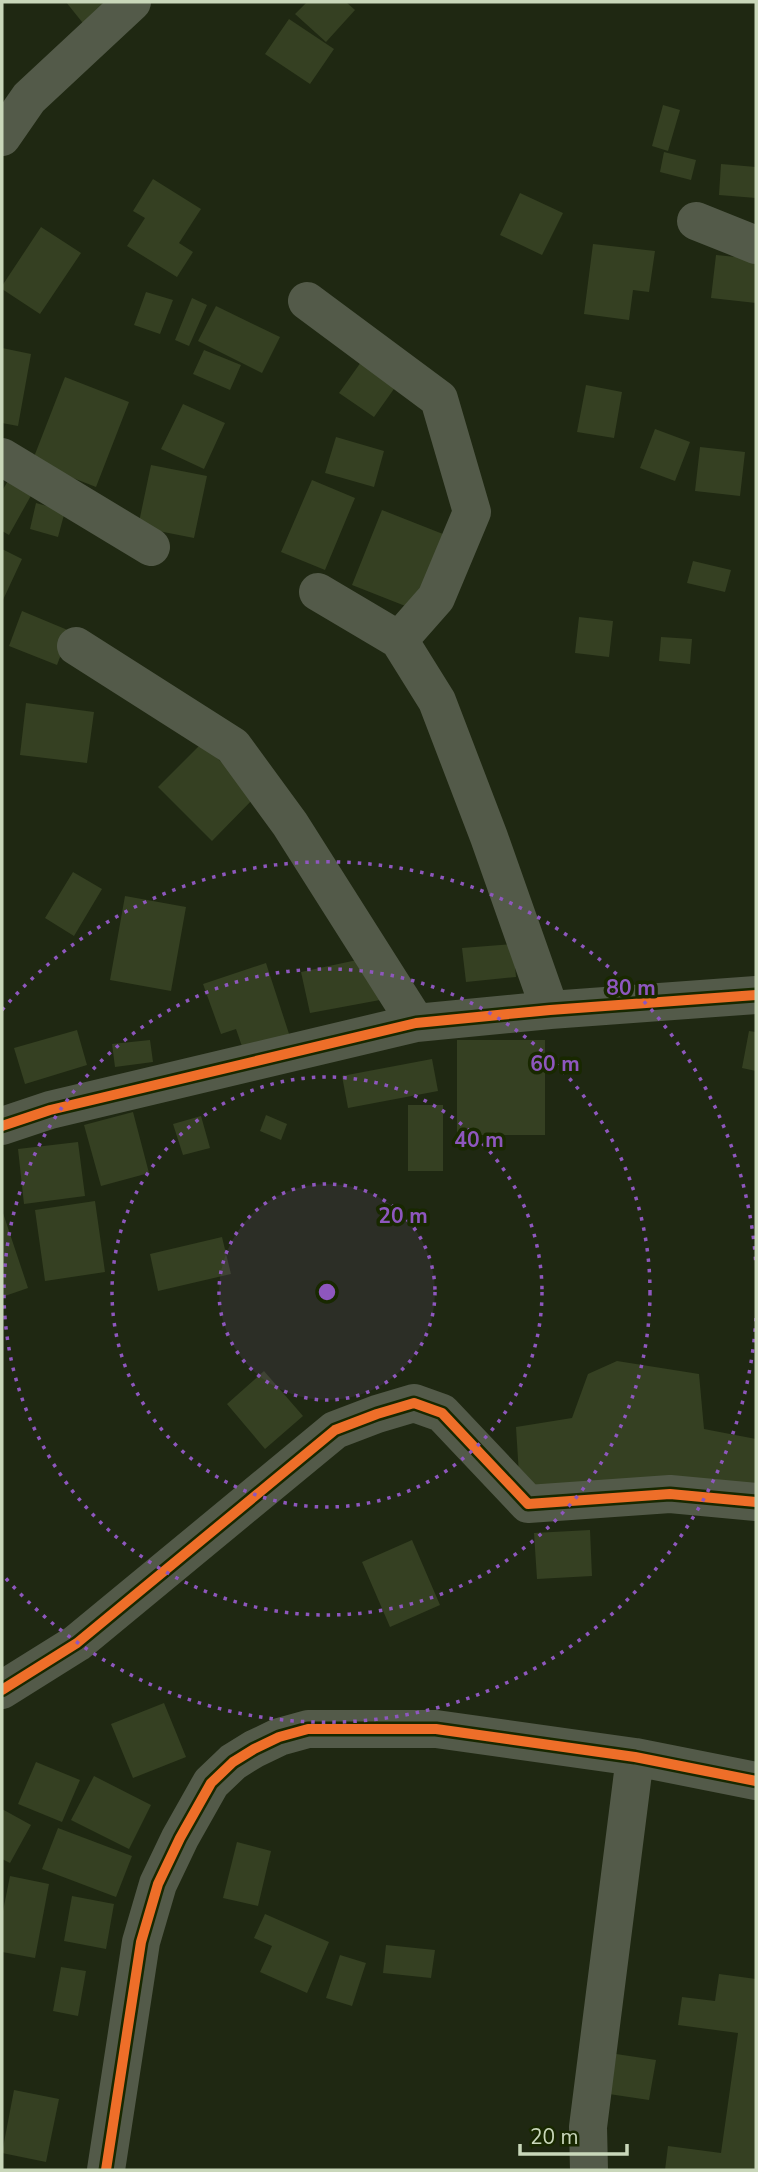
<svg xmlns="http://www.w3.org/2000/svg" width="758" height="2172" font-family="'Nunito Sans',sans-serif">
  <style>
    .building { fill: #354022 }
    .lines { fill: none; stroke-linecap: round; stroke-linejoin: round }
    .minor { stroke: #535a49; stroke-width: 38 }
    .cycleway-casing { stroke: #182800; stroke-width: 15 }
    .cycleway { stroke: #ee6e29; stroke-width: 10 }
    .ring { fill: none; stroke: #8e57be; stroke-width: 3.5; stroke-dasharray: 3.5 7 }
    .centre { fill: #8e57be; stroke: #182800; stroke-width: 3.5 }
    .ring-label { font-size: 21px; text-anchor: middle; font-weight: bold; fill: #8e57be; stroke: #182800; stroke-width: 7; stroke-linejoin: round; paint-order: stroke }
  </style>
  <rect width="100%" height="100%" fill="#1f2812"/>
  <path class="building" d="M66 2H111L90 32Z
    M307 2H346L355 10 326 42 295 14Z
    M289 19 334 49 310 84 265 54Z
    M663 105 680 110 668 151 652 146Z
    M664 152 696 160 691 180 660 172Z
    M721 164 756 167V198L719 195Z
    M153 179 201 209 179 243 193 252 177 277 127 246 145 218 133 211Z
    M520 193 563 213 542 255 500 235Z
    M41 227 81 253 40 314 2 289V286Z
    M593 244 655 251 649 292 633 290 629 320 584 314Z
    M716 255 756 259V303L711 298Z
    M146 292 173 300 160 334 134 325Z
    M192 298 207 305 189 346 175 340Z
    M216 306 280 337 262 373 198 341Z
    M2 348 31 354 18 426 2 423Z
    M371 348 406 372 374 417 339 393Z
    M204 350 241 365 230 390 193 374Z
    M65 377 129 402 96 487 32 462Z
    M586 385 622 392 614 438 577 432Z
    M183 404 225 423 204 469 161 449Z
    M655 429 690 442 675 481 640 468Z
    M336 437 384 451 374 487 325 473Z
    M700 447 745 452 740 496 695 491Z
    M151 465 207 476 194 538 138 527Z
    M9 479 33 492 9 535 2 531V491Z
    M312 480 355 498 325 570 281 552Z
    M36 503 65 511 58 537 30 529Z
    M382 510 448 536 418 611 352 585Z
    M2 549 22 559 2 602Z
    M693 561 731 570 725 592 687 583Z
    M22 611 70 631 57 665 9 646Z
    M579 617 613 621 609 657 575 653Z
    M661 637 692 639 690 664 659 661Z
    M26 703 94 712 87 763 20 755Z
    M202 743 256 796 212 841 158 787Z
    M73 872 102 889 74 936 45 918Z
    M125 896 186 907 171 991 110 980Z
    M513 944 516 977 466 982 462 948Z
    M371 957 380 1000 310 1013 301 972Z
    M266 963 291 1040 245 1055 236 1029 221 1034 203 984Z
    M77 1030 87 1065 25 1084 14 1048Z
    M749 1031 756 1032V1071L742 1068Z
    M150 1040 153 1062 115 1067 112 1044Z
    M457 1040H545V1135H457Z
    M432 1059 438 1091 348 1108 342 1076Z
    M408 1105H443V1171H408Z
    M133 1112 149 1173 101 1186 84 1125Z
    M266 1115 287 1124 281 1140 260 1131Z
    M201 1116 210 1148 183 1155 173 1124Z
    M78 1142 85 1196 24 1204 18 1149Z
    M95 1201 105 1272 45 1281 35 1210Z
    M2 1210 28 1288 2 1297Z
    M222 1237 231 1274 158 1291 150 1254Z
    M617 1361 699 1374 704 1429 756 1439V1493L520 1491 516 1427 572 1418 588 1374Z
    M264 1371 303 1416 265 1449 227 1404Z
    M590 1530 592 1576 537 1579 534 1533Z
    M412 1540 440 1605 390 1627 362 1562Z
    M164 1703 186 1757 133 1778 111 1724Z
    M36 1762 80 1780 62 1822 18 1804Z
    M94 1776 151 1805 129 1849 71 1820Z
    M2 1809 31 1825 10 1863 2 1859Z
    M58 1828 132 1856 116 1897 42 1869Z
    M237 1842 271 1851 258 1906 223 1898Z
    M10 1876 49 1884 35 1958 2 1952V1916Z
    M72 1896 114 1904 106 1949 64 1941Z
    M265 1914 329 1942 307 1993 260 1972 272 1946 254 1938Z
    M386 1945 435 1950 431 1978 383 1973Z
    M340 1955 366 1963 352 2006 326 1998Z
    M61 1967 86 1971 78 2016 53 2011Z
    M719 1974 756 1979V2170H665L668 2146 721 2153 738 2033 678 2025 682 1997 715 2001Z
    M616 2054 656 2060 649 2100 609 2094Z
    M14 2090 59 2099 46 2162 2 2153Z"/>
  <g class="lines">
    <path class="minor" d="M2 137 29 98 132 2
      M696 221 756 245
      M307 301 439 399 472 512 436 598 399 640
      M2 457 151 547
      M318 592 399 640 437 701 489 837 550 1010
      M76 646 233 746 290 824 416 1023
      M2 1126 50 1110 416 1023 550 1010 756 995
      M2 1690 77 1643 335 1430 377 1414 414 1403 442 1413 528 1504 670 1494 756 1502
      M106 2170 141 1942 158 1884 180 1838 211 1783 233 1762 254 1749 279 1737 308 1729H436L635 1757 756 1781
      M589 2170 588 2127 635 1757"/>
    <g class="cycleway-casing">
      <path id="cycleway" d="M2 1126 50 1110 416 1023 550 1010 756 995
        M2 1690 77 1643 335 1430 377 1414 414 1403 442 1413 528 1504 670 1494 756 1502
        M106 2170 141 1942 158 1884 180 1838 211 1783 233 1762 254 1749 279 1737 308 1729H436L635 1757 756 1781"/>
    </g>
    <use href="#cycleway" class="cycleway"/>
  </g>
  <circle cx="327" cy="1292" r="108" fill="#8e57be" fill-opacity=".12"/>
  <g class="ring">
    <circle cx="327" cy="1292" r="108"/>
    <circle cx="327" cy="1292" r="215"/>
    <circle cx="327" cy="1292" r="323"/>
    <path d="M756 1318A430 430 0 0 1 2 1574M2 1010A430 430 0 0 1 756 1266"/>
  </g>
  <circle cx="327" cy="1292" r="10" class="centre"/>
  <g class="ring-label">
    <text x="631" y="995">80 m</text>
    <text x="555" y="1071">60 m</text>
    <text x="479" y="1147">40 m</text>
    <text x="403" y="1223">20 m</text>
  </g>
  <rect width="758" height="2172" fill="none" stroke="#c9d7ba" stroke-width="7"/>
  <path d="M520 2144v10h107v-10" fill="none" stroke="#c9d7ba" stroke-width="3.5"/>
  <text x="530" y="2144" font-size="21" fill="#c9d7ba" stroke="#182800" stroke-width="5" paint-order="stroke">20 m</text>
</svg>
